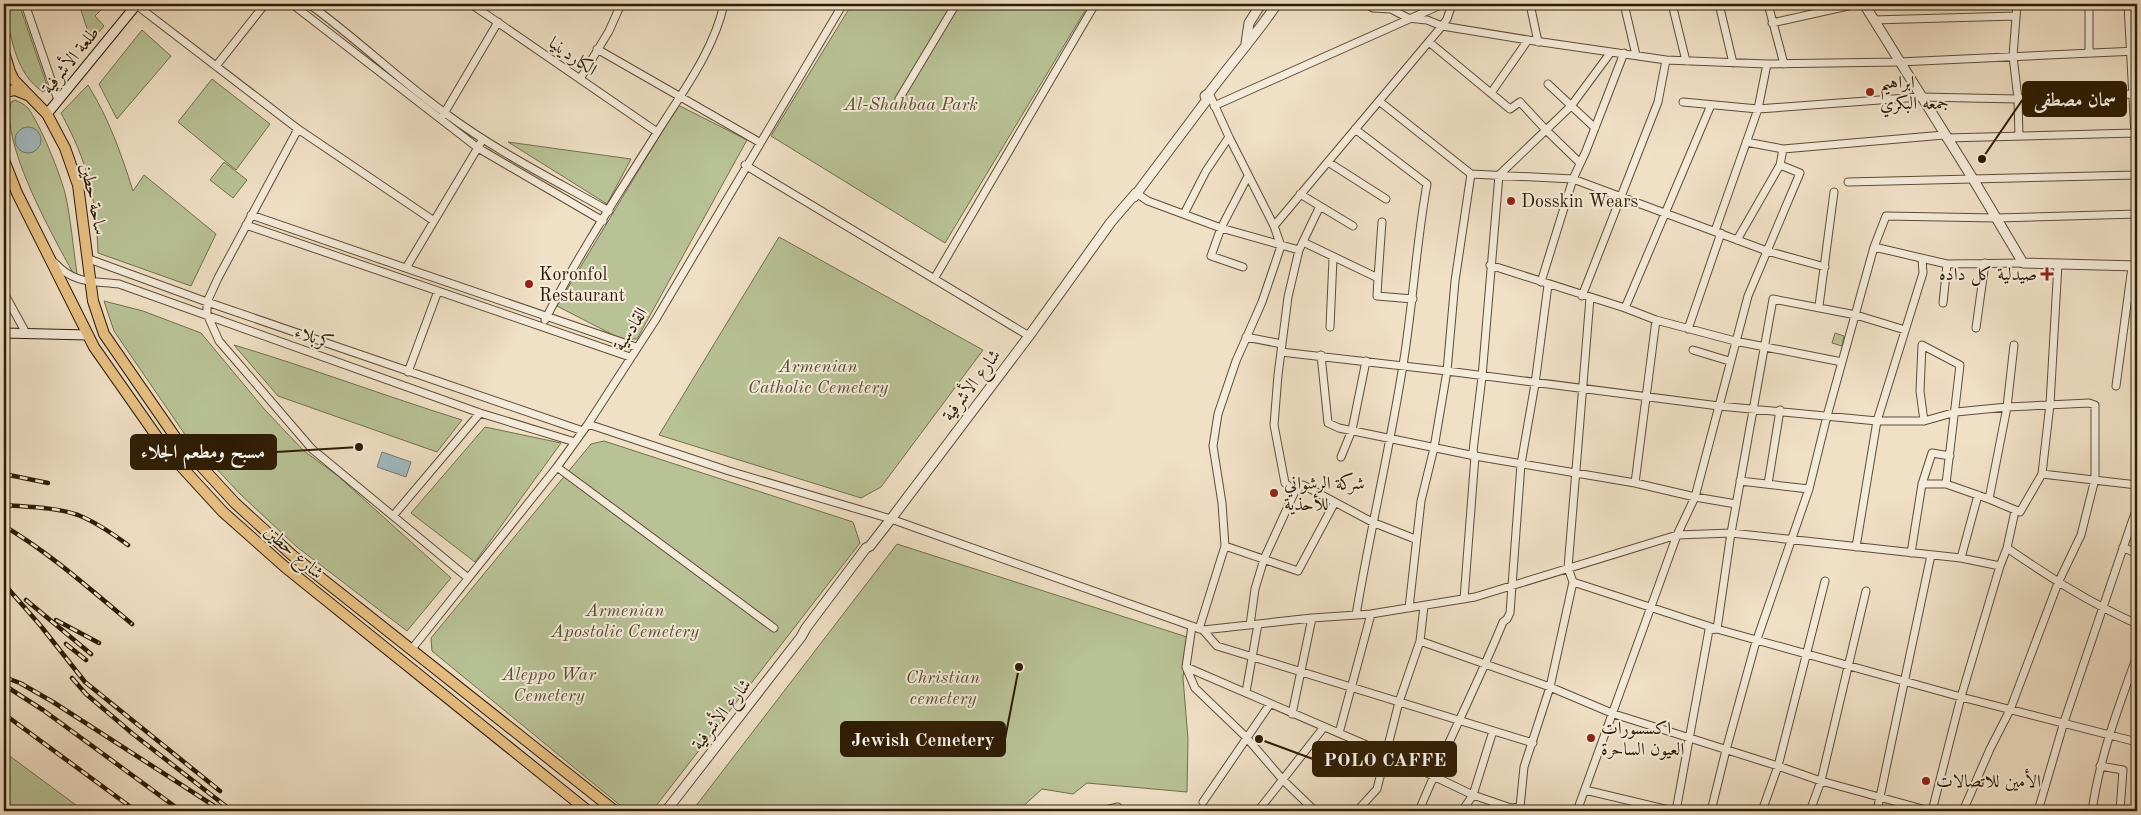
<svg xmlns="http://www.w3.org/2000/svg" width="2141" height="815" font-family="'Old Standard TT',Amiri,serif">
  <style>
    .green { fill: #b8c296; stroke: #736f4d }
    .water { fill: #a1bac1; stroke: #737b75 }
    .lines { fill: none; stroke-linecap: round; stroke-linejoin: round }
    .minor-casing { stroke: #5e4d34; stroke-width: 9 }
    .tertiary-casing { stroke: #5e4d34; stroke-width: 11 }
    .secondary-casing { stroke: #2e1c04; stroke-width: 11 }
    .primary-casing { stroke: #2e1c04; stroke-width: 12 }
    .minor { stroke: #f5ebda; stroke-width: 7 }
    .tertiary { stroke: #f5ebda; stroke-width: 9 }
    .secondary { stroke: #f5ebda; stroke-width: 9 }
    .primary { stroke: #e8c083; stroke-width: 10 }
    .rail-casing { stroke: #2e1c04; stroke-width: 4.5 }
    .rail { stroke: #f5ebda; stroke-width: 2.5; stroke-dasharray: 8; stroke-linecap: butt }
    .poi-dot { fill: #8f2418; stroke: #f5ebda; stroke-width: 2 }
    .labels { text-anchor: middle; stroke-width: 4; stroke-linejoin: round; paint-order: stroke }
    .street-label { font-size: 18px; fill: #2e1c04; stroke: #f5ebda }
    .poi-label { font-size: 18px; fill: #2e1c04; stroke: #f5ebda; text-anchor: start }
    .park-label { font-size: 18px; font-style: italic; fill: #574e30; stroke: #f5ebda }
    .leader { fill: none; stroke: #2e1c04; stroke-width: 2 }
    .callout-dot { fill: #2e1c04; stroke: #f5ebda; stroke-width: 2 }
    .callout { fill: #2e1c04; stroke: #2e1c04; stroke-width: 2 }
    .callout-label { font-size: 19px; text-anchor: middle; font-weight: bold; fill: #fff }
  </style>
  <rect width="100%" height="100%" fill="#f0e0c6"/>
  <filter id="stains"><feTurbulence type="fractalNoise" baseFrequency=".004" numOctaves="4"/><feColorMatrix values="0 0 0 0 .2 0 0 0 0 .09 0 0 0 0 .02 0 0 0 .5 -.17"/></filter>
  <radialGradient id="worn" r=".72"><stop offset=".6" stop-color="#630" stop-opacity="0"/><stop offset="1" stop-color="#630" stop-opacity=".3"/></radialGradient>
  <path class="green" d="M4 4H19L48 88 43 92C15 73 13 40 4 10Z
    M79 4H107L95 16 104 26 91 41Z
    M852 4H1089L945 243 771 136Z
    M142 30 171 56 117 119 99 84Z
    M212 79 270 124 236 170 178 122Z
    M88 85C109 119 121 153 133 191L144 175 216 234 191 286 98 253C96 197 88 163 61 113Z
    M15 100C20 102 24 104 28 108 41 126 59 171 65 193 71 219 73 247 77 274L73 273C53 236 0 143 11 102Z
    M678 105 747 140 637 339H621L557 306Z
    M508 142 631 159 607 204Z
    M224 162 247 180 233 198 210 180Z
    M779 237 983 350 881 487 861 498 659 435Z
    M104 301 143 311 201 333 265 410 304 451 338 476 451 578 407 631 297 547 240 494 186 436 114 331Z
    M1835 333 1844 336 1842 346 1832 343Z
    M234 345C311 368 385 396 462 420L437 452 278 396Z
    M485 427 561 443 475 562 411 513Z
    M604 441 853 522 860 543 652 811H627L432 651 431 638 591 444Z
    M897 544 1187 637 1183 678 1188 739 1187 792 1087 783 1073 794 1042 789 1018 811H692Z
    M4 751 11 757 84 811H17L4 802Z"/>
  <path class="water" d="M15 140a13 13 0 1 1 26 0a13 13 0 1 1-26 0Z
    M382 452 411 462 406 477 377 467Z"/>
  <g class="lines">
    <g class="minor-casing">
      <path id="minor" d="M25 4 58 100
        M135 4 298 129 434 221
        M292 4 478 148 603 221
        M309 4C356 38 398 79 445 113 496 151 554 180 609 211
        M471 4 657 132
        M1366 4 1373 8 1391 9 1408 18 1427 20 1442 26 1528 40 1666 60 1767 64
        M1530 4 1538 42
        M1624 4 1636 55
        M1672 4 1686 61
        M1719 4 1733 63
        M1768 4 1784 64
        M2017 4 2013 56 2018 99 2019 136
        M2128 4 2137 173
        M1873 20 2016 16
        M1772 23 1857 4
        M1429 42 1510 109 1520 102 1546 130 1580 163
        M597 49 759 142
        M2089 53V4
        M216 66 265 4
        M580 79 609 31 621 4
        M1548 84 1595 128
        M1491 93 1528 40
        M899 99 956 4
        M1379 101 1471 174 1573 179 1767 251 1825 267
        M1683 102 1758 109 1920 97 2018 99 2132 94
        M1214 106 1443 4
        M442 117 498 22
        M298 129 218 278 207 302V314L219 341 312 449 468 578
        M1355 129 1427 184C1416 244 1413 305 1403 365 1390 448 1370 531 1356 615
        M1946 138 2135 133
        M1746 142 1783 149 1944 135
        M1328 162 1386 199
        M745 165 1029 336
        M1848 182 2137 175
        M1136 193 1148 201 1221 228 1299 250
        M1300 194 1353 226
        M1184 214 1206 171 1229 137
        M251 215 636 347
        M246 225 630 357
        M1274 226 1442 26 1447 19 1452 4
        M1715 231 1758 109 1767 64 1899 62 2137 51
        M1737 240 1780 165
        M1303 242 1378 278 1377 296 1413 299
        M1874 247 1947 264 2023 263
        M89 259 207 302 583 431
        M55 263C74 284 93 281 119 284L480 413 575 442
        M1490 265 1625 308 1656 320 1735 341 1842 362
        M1243 267 1211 256 1221 228 1248 176
        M406 268 483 139
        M1378 278 1382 222
        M934 279 1095 4
        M1541 282 1573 179 1586 151 1624 53
        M4 293 26 333
        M1582 296 1658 102 1666 60
        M1590 298 1568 568 1573 582 1717 629 1961 697 2137 742
        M1943 303 1947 264
        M1819 306 1834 192
        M1625 308 1711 105
        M545 320C578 255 619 193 658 131 683 91 714 50 724 4
        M1330 327 1333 258
        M1976 328 1985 263
        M1688 329 1721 233
        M1246 337 1282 344
        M1693 350 1729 361
        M1281 352 1447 371 1719 406 1877 421H1924L1956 412 2007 407 2089 403 2095 405V479L2081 535 2058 583 2010 710 1990 749 1963 811
        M1321 355 1328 423 1339 428 1475 456 1635 483 1695 497 1736 504
        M408 372 438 291
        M2116 386 2132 267
        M1924 421 1920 391 1922 345 1960 365 1946 484
        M588 424 729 471 891 519 1203 630 1312 618 1371 614 1475 597 1677 535 1731 533 1961 558 2000 566
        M1341 457 1352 430 1366 361
        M557 467 774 628
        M2042 474 2137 485
        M1740 481 1809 489
        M1635 483 1656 320
        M1768 484 1780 410
        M1922 484H1946L1989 499 2020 512 2042 474 2050 404 2058 264
        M1295 491 1303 485 1372 522 1415 539
        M1989 499 2007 407 2014 345
        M393 516 480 413
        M1225 546 1298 571 1335 502
        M1856 547 1877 421 1923 273 1922 259
        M2123 547 2137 554
        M2007 548C2051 578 2088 602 2137 624
        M1911 553 1922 484 1932 453 1950 456
        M1961 558 1978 495
        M1464 599 1475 456 1473 451 1482 377 1499 175 1571 106 1611 52
        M1409 608 1421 501 1434 448 1447 371 1455 281 1471 174
        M1250 625 1255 589 1264 559 1295 491 1285 483 1274 425 1278 375 1288 297 1299 250 1320 206
        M1192 626 1186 667 1385 753 1473 795 1511 808 1520 807 1522 811
        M1199 629 1225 546 1222 503 1213 446 1218 414 1236 361 1262 302 1281 246 1274 226 1229 137 1209 93
        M1203 630 1217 646 1533 743
        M1420 641 1550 687 1614 714 1778 766 1821 781 1930 811
        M411 650 557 467 588 424 656 319 843 4
        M1186 667 1195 688 1246 737 1283 780 1315 811
        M1246 692 1258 624
        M1292 714 1312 618
        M1339 733 1371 614
        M2100 766 2123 770 2120 811
        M1585 790 1673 811
        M1203 802 1270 704
        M1520 807 1524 767 1550 687 1573 582
        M1100 811 1118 807
        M1258 811 1324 727
        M1357 811 1377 789 1399 702 1420 641 1424 606
        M1419 811C1445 747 1477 686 1503 622L1507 619 1510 613 1521 464 1535 384 1548 285
        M1462 811 1473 795 1493 731
        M1577 811 1677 535 1695 497 1748 296 1800 173 1780 165 1783 149
        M1676 811 1709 630 1717 629 1731 533 1773 299 1856 315 1905 330
        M1711 811 1726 750 1755 645 1809 489 1827 416 1874 247 1886 216 1996 218 2137 214
        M1762 811 1778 766 1825 581
        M1810 811 1821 781 1866 591
        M1877 811 1931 555
        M1932 811 1961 697 2000 566 2007 548 2015 511
        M2038 811 2064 722 2137 507
        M2092 811C2100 756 2118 708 2137 656"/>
    </g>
    <g class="tertiary-casing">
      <path id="tertiary" d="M1864 4 1973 179 2023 263 2137 266
        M1246 43 1249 23 1261 4
        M1205 96 1209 93C1232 62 1256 35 1277 4
        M1134 197 1206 101 1209 93
        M666 811 801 637 806 628 866 548 870 546 891 519 1029 336 1111 222 1136 193"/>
    </g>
    <g class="secondary-casing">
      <path id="secondary" d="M47 114 137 4
        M4 333 88 335"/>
    </g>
    <g class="primary-casing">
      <path id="primary" d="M4 52 10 72 14 80 47 114 65 148 78 185 93 301 104 334 178 441 235 503 292 555 615 811
        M4 92 15 90 27 95
        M4 160 17 193 94 347 167 451 223 512 285 567 588 811"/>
    </g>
    <use href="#minor" class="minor"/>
    <use href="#tertiary" class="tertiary"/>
    <use href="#secondary" class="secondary"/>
    <use href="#primary" class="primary"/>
    <g class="rail-casing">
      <path id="rail" d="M4 474 48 483
        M4 505C28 507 54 507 78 515 96 522 113 534 128 545
        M4 526C50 553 91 590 132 624
        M4 584 40 625 85 682 220 791
        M26 600 91 654
        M56 620 99 643
        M66 644 86 660
        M4 677 20 683 53 702 222 811
        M72 678 86 694 133 734 232 811
        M4 685 43 710 181 811
        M4 714 136 811"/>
    </g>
    <use href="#rail" class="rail"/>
  </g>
  <g class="poi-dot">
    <circle cx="1870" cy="92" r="5"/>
    <circle cx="1511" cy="201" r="5"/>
    <path d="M2044.5 266.5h5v5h5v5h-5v5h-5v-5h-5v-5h5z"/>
    <circle cx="529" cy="284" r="5"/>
    <circle cx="1274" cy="493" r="5"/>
    <circle cx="1591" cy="738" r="5"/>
    <circle cx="1926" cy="781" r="5"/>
  </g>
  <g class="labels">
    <g class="street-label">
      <text transform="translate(573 56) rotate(35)" y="6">الكاردينيا</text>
      <text transform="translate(70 60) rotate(-51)" y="6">طلعة الأشرفية</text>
      <text transform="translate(94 199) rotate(78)" y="6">ساحة حطين</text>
      <text transform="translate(630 329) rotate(-57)" y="6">القادسية</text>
      <text transform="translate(314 337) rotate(20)" y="6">كربلاء</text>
      <text transform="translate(971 385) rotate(-53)" y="6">شارع الأشرفية</text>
      <text transform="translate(294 552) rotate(41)" y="6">شارع حطين</text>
      <text transform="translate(721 714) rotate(-52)" y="6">شارع الأشرفية</text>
    </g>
    <g class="poi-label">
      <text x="1880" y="88">ابراهيم<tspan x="1880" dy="21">جمعه البكري</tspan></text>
      <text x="1521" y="207">Dosskin Wears</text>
      <text x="539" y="280">Koronfol<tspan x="539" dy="21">Restaurant</tspan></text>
      <text x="2037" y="280" text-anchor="end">صيدلية كل داده</text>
      <text x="1284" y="489">شركة الرشواني<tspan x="1284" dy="21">للأحذية</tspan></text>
      <text x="1601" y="734">اكسسورات<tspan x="1601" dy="21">العيون الساحرة</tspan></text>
      <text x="1936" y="787">الأمين للاتصالات</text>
    </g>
    <g class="park-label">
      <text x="911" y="110">Al-Shahbaa Park</text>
      <text x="818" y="372">Armenian<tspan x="818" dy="21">Catholic Cemetery</tspan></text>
      <text x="625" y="616">Armenian<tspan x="625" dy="21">Apostolic Cemetery</tspan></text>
      <text x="549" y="680">Aleppo War<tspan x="549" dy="21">Cemetery</tspan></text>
      <text x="943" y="683">Christian<tspan x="943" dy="21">cemetery</tspan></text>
    </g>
  </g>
  <path class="leader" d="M1982 159L2023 99M359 447L276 452M1019 667L1005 739M1259 739L1313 759"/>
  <g class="callout-dot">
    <circle cx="1982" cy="159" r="5"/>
    <circle cx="359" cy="447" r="5"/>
    <circle cx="1019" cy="667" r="5"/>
    <circle cx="1259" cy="739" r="5"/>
  </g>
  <g class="callout">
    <rect x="2023" y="82" width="103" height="34" rx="5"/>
    <rect x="131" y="435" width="145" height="34" rx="5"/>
    <rect x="841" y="722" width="164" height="34" rx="5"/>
    <rect x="1313" y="742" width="143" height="34" rx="5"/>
  </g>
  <g class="callout-label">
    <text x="2075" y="106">سمان مصطفى</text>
    <text x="203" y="458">مسبح ومطعم الجلاء</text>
    <text x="923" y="746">Jewish Cemetery</text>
    <text x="1385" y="766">POLO CAFFE</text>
  </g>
  <rect width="2141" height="815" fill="none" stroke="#f0e0c6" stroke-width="20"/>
  <rect x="5" y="5" width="2131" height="805" fill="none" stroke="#2e1c04" stroke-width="2.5"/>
  <rect x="10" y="10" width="2121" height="795" fill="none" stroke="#2e1c04"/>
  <rect width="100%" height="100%" filter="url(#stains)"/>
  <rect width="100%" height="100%" fill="url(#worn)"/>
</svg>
